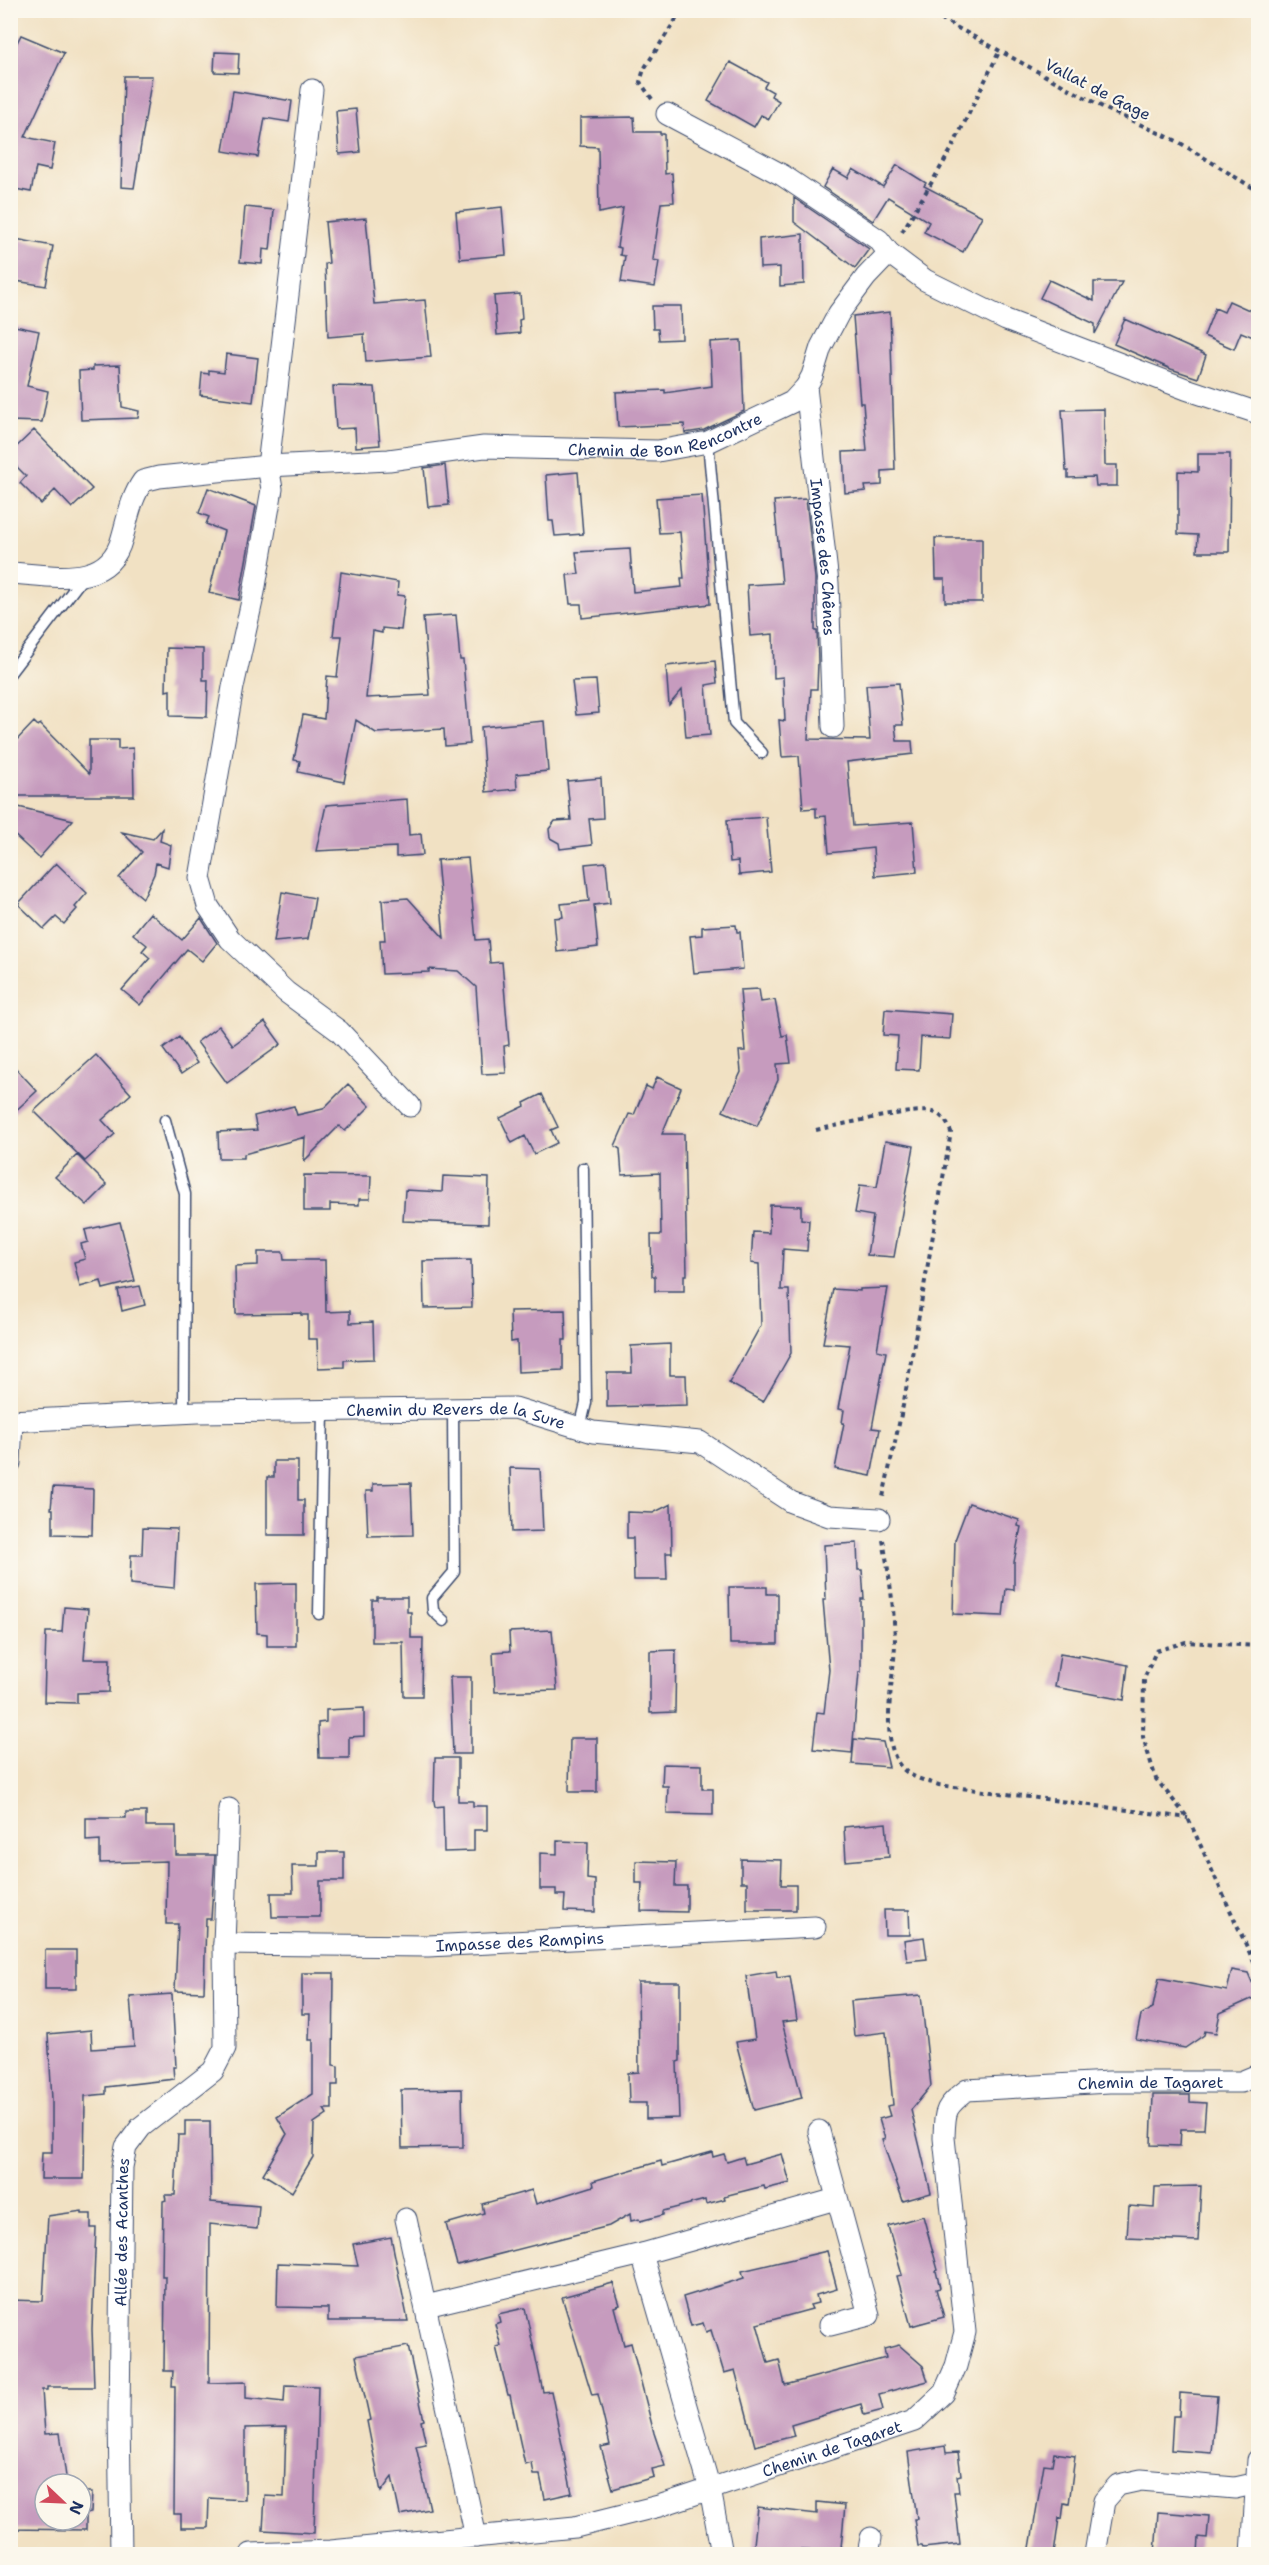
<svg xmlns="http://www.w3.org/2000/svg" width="1269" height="2565" font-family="'Shantell Sans',sans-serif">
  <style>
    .building { fill: #c69bbe }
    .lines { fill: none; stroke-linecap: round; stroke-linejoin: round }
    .lane-casing { stroke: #3b4a6d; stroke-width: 13 }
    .street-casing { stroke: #3b4a6d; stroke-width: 23 }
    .path { stroke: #3b4a6d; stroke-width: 4; stroke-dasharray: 4.5 4.5; stroke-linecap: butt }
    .lane { stroke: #fff; stroke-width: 10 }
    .street { stroke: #fff; stroke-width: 21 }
    .labels { text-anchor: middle; stroke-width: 4.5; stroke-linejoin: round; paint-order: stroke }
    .street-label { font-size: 16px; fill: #1b2f5e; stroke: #fbf7ec }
  </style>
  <rect width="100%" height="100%" fill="#fbf7ec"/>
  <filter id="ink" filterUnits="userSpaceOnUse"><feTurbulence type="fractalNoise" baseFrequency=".0167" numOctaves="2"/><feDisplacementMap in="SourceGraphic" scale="12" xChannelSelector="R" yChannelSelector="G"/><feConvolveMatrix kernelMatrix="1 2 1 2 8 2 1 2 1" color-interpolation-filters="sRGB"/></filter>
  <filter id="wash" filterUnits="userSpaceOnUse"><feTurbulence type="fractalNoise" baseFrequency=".008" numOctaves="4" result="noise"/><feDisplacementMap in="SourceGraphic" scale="24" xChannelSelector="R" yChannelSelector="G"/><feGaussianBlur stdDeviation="1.35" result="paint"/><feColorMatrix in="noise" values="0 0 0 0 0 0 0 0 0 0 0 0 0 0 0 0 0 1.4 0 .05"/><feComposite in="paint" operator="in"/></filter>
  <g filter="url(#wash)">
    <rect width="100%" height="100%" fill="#f1e1c3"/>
    <g id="blocks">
      <path class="building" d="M21 35 64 53 25 137 55 143 50 170 36 167 31 192 10 188V56Z
        M215 52 239 53 238 73 214 72Z
        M730 62 767 82 764 87 773 92 771 96 779 101 769 119 761 115 754 127 708 101Z
        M124 76H152L134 188 121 187Z
        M233 91 292 101 289 122 265 118 258 157 223 151Z
        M356 109 360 152 339 154 336 111Z
        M634 117 635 132H660V134H664L665 174 672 173 674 202 661 203 653 260 659 261 655 287 621 282 625 256 620 255 621 248 617 247 623 208 599 213 598 147 580 146V118Z
        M897 165 926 183 924 186 982 216 963 252 924 232 929 222 888 197 873 221 823 187 833 169 848 178 853 169 883 187Z
        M794 198 869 249 855 268 794 222Z
        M245 207 274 210 270 250 263 249 262 264 240 262Z
        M502 207 506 255 460 259 456 212Z
        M366 218 374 304 425 300 431 357 366 362 364 334 328 337 325 264 329 263 325 222Z
        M803 234 804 284 780 286V267L760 268 759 239Z
        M10 238 53 246 46 286 10 280Z
        M1049 280 1094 301V282H1122L1095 334V324L1040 298Z
        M520 294 522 319 519 320 520 333 497 335 494 296Z
        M1229 301 1258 314V339L1241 332 1234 349 1204 336 1215 308 1224 312Z
        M652 306H681L682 339 659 340 658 329H653Z
        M890 312 895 470 882 471V485L865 486 866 491 845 493 843 452 867 451 863 403H860L853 316Z
        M1125 319 1206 355 1198 378 1171 369 1114 344Z
        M10 325 39 331 27 386 48 391 42 422 10 421Z
        M741 340 744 411 704 430 685 433 684 424 618 427 616 392 665 390V393L712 386 710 342Z
        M226 354 258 358 253 402 200 395 202 373 209 374V370L224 372Z
        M120 365 122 407 139 411 138 418 81 420 79 371 93 370V366Z
        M333 386 375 387 380 445 356 447 355 428 336 429Z
        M1104 409 1105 465H1117V486H1096L1095 477 1068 478V471H1066L1062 410Z
        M34 430 92 489 72 508 55 490 41 504 20 483 26 476 10 460V453Z
        M1198 454H1230L1229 552H1197L1198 535 1178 534V471L1198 472Z
        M445 465 449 505 428 507 424 468Z
        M578 472 583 534 555 536 553 521H549L546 475Z
        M208 488 256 506 239 600 209 593 224 531 206 524 209 517 199 513Z
        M702 495 710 604 582 618 581 604H570L567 575 579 574 576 552 630 549 633 592 682 587 681 578H684L680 532 659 533 656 498Z
        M806 499 815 578V631H817L818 662 817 689H811L808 739 870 740 866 685 899 683 903 725H895L897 741H912L913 754 847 762 853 826 913 822 917 872 875 876 873 848 829 853 826 816 816 817V808L803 809 799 756 782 757 779 720 785 721 783 677 774 678 773 634 750 636 747 585 782 583 774 501Z
        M935 538H982V602H945V579H936Z
        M341 572 398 582 397 595 405 596 401 630 382 628V633L373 631 366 698 430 695 423 617 456 615 460 660H463L470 744 445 746 444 729 376 733 356 720 344 782 298 772 300 761 294 760 303 715 324 719 327 676 337 677 342 636H333Z
        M167 648 203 649V680H208L207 717 170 716V690L166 691Z
        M715 661 717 683 706 685 710 735 686 737 682 690 669 705 666 666Z
        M596 680 599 713 576 715 572 681Z
        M544 721 548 771 516 774 517 789 486 792 481 727Z
        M34 722 38 726 40 724 89 774V740H118V749L133 748 134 796H10V747Z
        M601 778 603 818 589 819 592 845 560 849 559 843 550 838 549 829 555 821 571 820 567 781Z
        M407 799 409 835 421 834 423 855 396 857V847L316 851 326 805Z
        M10 805 73 820 39 858 10 831Z
        M766 817 771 872 739 875 738 861 730 862 727 820Z
        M162 829 160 841 171 845 168 867 156 863 154 874 143 898 119 878 142 852 122 832 153 839Z
        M468 858 476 940 488 939 490 963 502 962 509 1045 504 1046 506 1073 482 1074 476 987 458 971 429 969V972L382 974 380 940H385L382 900 408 898 444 938 437 860Z
        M606 862 610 903 594 905 598 947 557 952 554 918 563 917 561 904 589 901 585 864Z
        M56 863 87 893 75 907 77 909 64 924 56 917 44 929 18 904Z
        M282 892 315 898 308 939 274 942Z
        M150 913 182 940 201 918 217 943 202 961 187 949 140 1005 122 990 150 958 142 951 147 945 133 934Z
        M736 925 737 932H740L743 969 694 973 690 936 702 935V927Z
        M759 989 761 1002 775 1000 782 1036 787 1035 791 1063 777 1064 778 1080 757 1126 723 1111 741 1072 739 1051H745L740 990Z
        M885 1009 952 1014 950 1039 921 1037 919 1070 896 1069 898 1036 883 1035Z
        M265 1022 281 1044 227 1083 197 1042 219 1026 233 1045Z
        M179 1037 197 1063 181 1074 163 1049Z
        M96 1055 131 1094 102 1120 115 1134 85 1161 34 1111Z
        M10 1062 37 1091 10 1116Z
        M657 1077 681 1088 662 1134H684L687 1275H684V1291H655V1276H652L651 1235H661L660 1173 622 1175 620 1149 615 1146 629 1114 634 1115 646 1086 652 1089Z
        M348 1084 370 1106 345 1131 339 1126 304 1161 305 1137 244 1154V1158H219L218 1132 257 1130 254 1116 294 1106 297 1115 323 1109Z
        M542 1094 558 1127 551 1130 557 1143 534 1154 525 1136 512 1143 500 1118 525 1106 524 1103Z
        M885 1141 914 1146 894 1257 867 1255 873 1216 855 1213 860 1185 877 1187Z
        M77 1155 107 1185 87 1205 55 1177Z
        M304 1175 371 1176 370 1199H359V1205L330 1204V1211H304Z
        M443 1176 489 1178 488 1224 403 1221 405 1190 442 1192Z
        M770 1205 801 1206V1219L809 1220 807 1251 783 1249 781 1290H789L791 1353 763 1402 729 1383 761 1325 759 1264 751 1263 753 1232 769 1233Z
        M120 1222 135 1281 103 1289 101 1281 80 1287 74 1262 85 1259 81 1244 88 1242 85 1230Z
        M258 1252H283L284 1260H325L326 1312 350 1311V1323L373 1322 374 1359 344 1360V1367L318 1368 317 1339H308V1315H301V1313L236 1314 235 1266 258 1265Z
        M471 1260 472 1307 424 1308 423 1261Z
        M140 1286 145 1305 122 1311 118 1290Z
        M888 1288 877 1350 886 1352 872 1428 880 1429 871 1476 835 1469 844 1423H842L844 1410 838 1409 850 1345 823 1343 833 1289 860 1291V1289Z
        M565 1310 566 1340H563V1370L518 1372 517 1341 511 1342 510 1311Z
        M670 1344V1375H686L687 1405 607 1407V1373H632L631 1346Z
        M274 1461H298V1500H304V1535H267V1477H274Z
        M510 1468 540 1469 543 1531 512 1532Z
        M411 1483 413 1535 368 1536 366 1491H373V1484Z
        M53 1487 93 1489 92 1535 53 1534V1509H51Z
        M969 1503 1019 1520 1018 1526 1021 1527 1014 1562V1590L1006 1589 1003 1616 953 1614 955 1540Z
        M671 1504 672 1553H666L667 1580H634L633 1538H627V1512L653 1513Z
        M143 1528 177 1529 174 1588 130 1584 131 1555H142Z
        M857 1543 858 1570H862L864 1599H861V1672H859L852 1753 813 1749 817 1712 824 1713 829 1670 823 1600H826L824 1545Z
        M296 1583V1646H267V1634L257 1633 256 1584Z
        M729 1587H767V1594H778V1644H730Z
        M377 1597H407V1612H411V1638H423L422 1696H404L403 1642H372V1600H377Z
        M64 1607 88 1609 84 1659H110L109 1692 77 1693V1703L44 1702 46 1632H62Z
        M552 1630 557 1690 495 1692 493 1652 510 1651 509 1632Z
        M676 1650 675 1712 650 1713V1651Z
        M1060 1654 1078 1657V1655L1128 1665 1124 1700 1055 1687Z
        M450 1677H471V1754H453Z
        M364 1708V1736L349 1737V1758H319L318 1723 326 1722V1710Z
        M570 1738H597V1792H569Z
        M854 1739 883 1742 889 1767 852 1764Z
        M435 1758H458V1801H473V1806H487V1830H474V1851L444 1852 443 1806 435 1807 434 1801Z
        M663 1764 702 1765V1789H713V1815L667 1814 668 1786H662Z
        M126 1812H146V1826H176V1855H215L211 1919H206L204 1992 175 1991 178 1924H166L167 1861 100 1863V1840L86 1841V1818H126Z
        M886 1823 889 1857 846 1861 844 1827Z
        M557 1841 588 1842 587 1879 595 1880V1912L564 1911 565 1895H556V1889H540V1853L557 1854Z
        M319 1852H344V1881H320V1917H272L271 1893H293L292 1866H319Z
        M741 1859 782 1860 781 1885H796V1910H747V1882H741Z
        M636 1861 676 1862 675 1886H687V1912L641 1911 642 1883H636Z
        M884 1910H909L910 1935H885Z
        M924 1937 927 1959 907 1961 904 1940Z
        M45 1950H76V1989H45Z
        M1232 1970 1248 1973 1258 1996 1220 2013 1216 2033 1205 2031 1204 2035 1185 2048 1136 2039 1141 2015 1153 2007 1159 1978 1227 1991Z
        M776 1971 777 1978 790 1976 797 2020 782 2022 802 2098 754 2110 736 2042 755 2039 746 1976Z
        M302 1973H334L333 2065 338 2066V2085H332V2109H324L327 2114 314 2123 313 2157 292 2192 263 2174 287 2134 277 2117 313 2094V2040H309L310 2014H302Z
        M638 1982H680V2061L677 2062 679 2118 646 2119V2103H629L628 2073 639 2072Z
        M172 1994 176 2067H173L174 2079 106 2087V2094L85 2096 84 2179H41L42 2152H52V2099L48 2034 91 2030 92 2049 134 2046 130 1997Z
        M921 1995 931 2086 911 2110 931 2193 903 2201 882 2140 885 2139 879 2119 890 2116 887 2106 893 2105 886 2032 854 2036 851 2001Z
        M462 2089 463 2147 402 2148 401 2090Z
        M1153 2095H1190V2102L1206 2103 1204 2129H1181L1180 2146 1151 2145Z
        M185 2121H210L211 2202 259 2206 257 2229 210 2224 209 2383 246 2382V2398L284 2402 285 2385 318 2386 314 2533 263 2530 265 2496 284 2497 286 2427 245 2428V2500L209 2498 208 2528H181V2514H174L175 2386H172L173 2371H164L165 2276H162L163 2201 166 2200 165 2195H175L178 2135H185Z
        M712 2152 713 2157 724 2154 727 2162 743 2157 745 2164 782 2154 790 2183 765 2189 764 2186 724 2196 725 2199 706 2204 705 2200 663 2211V2215L640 2221 639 2219 631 2221 630 2214 609 2226 457 2265 446 2224 484 2213 482 2204 532 2190 536 2204 594 2186 593 2181 661 2161 662 2166Z
        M1201 2186 1198 2241 1127 2238 1129 2206 1154 2208 1155 2187Z
        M82 2211V2214H91V2228H96L92 2329 94 2387H47V2390H42L45 2434 60 2433 67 2484H45V2520H81V2492H92L91 2512 86 2513V2530L10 2529V2300L43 2301 48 2216Z
        M923 2216 938 2270 936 2271 940 2288 936 2289 944 2317 911 2326 897 2276 902 2275 888 2226Z
        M391 2237 408 2321H328V2308L277 2307 278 2263 358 2266 353 2244Z
        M827 2251 837 2289 816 2295 818 2303 810 2305 812 2309 757 2324 768 2363 779 2360 785 2385 886 2358 884 2349 899 2345 923 2366 928 2381 879 2394 883 2410 864 2415 861 2404 791 2425 794 2436 755 2446 735 2370 724 2373 711 2330 706 2332 703 2323 691 2326 683 2297 744 2278 742 2271Z
        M613 2283 620 2305 614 2307 624 2345 631 2343 654 2433 665 2466 652 2469 654 2477 613 2489 601 2447 610 2445 598 2394 592 2395 562 2297Z
        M525 2308 543 2392 551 2391 572 2493 545 2499 540 2475H534L532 2463 525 2465 510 2395H508L496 2347 501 2346 495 2324 500 2322 498 2314Z
        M408 2346 424 2420 421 2421 426 2444 416 2446 430 2509 400 2515 392 2477 381 2492 367 2421 370 2420 356 2356Z
        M1180 2393 1217 2396 1212 2453 1171 2450 1173 2416H1179Z
        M945 2446 946 2453 958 2452 961 2475 957 2476 959 2492H954L960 2544 923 2548 922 2546H918L914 2519H917L908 2452Z
        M1054 2453 1075 2456 1069 2504 1064 2503 1062 2519 1059 2518 1054 2554H1029L1044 2464 1052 2465Z
        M817 2502 845 2505 841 2548H836V2552L801 2550V2553L786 2552V2554H753L758 2507 817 2514Z
        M1158 2512 1209 2516 1207 2538 1199 2537 1198 2554H1155Z"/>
    </g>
  </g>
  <g filter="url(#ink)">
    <use href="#blocks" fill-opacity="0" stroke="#3b4a6d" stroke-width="1.5"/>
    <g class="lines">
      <g class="lane-casing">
        <path id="lane" d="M708 442 734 723 762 753
          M10 673 84 576
          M165 1120 185 1194 184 1413
          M580 1428 586 1403 583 1168
          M319 1614 323 1411
          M444 1621 433 1611 432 1598 454 1572 453 1409"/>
      </g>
      <g class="street-casing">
        <g id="street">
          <path d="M312 90 268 466 272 489 254 592 233 687 200 878 208 906 230 939 286 992 339 1031 410 1106"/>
          <path d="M667 114 782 175 879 240 889 253"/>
          <path id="s1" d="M806 387 828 583 833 727"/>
          <path id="s2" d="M10 573C51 575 109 590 122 538 128 518 131 498 143 481L159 477 268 466 389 460 484 447 658 451 708 442 792 402 806 387 812 376 821 347 839 313 866 277 889 253 925 280 1006 320 1186 389 1258 413"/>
          <path id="s3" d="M10 1421 198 1412 515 1408 593 1432 700 1442 791 1502 829 1516 879 1519"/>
          <path d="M10 1463 12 1421"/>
          <path id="s4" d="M224 1944 428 1946 815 1927"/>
          <path d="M819 2131 869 2315 830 2325"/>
          <path d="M406 2219 476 2537"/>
          <path d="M642 2254 710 2489 722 2554"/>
          <path d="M426 2306 642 2254 836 2199"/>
          <path id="s5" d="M121 2554 119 2415 122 2167 126 2147 141 2127 213 2071 225 2048 224 1944 229 1809"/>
          <path id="s6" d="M251 2554 331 2551 575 2527 659 2506 914 2421 944 2393 956 2366 965 2332 944 2138C945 2110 944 2108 967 2090L1109 2082H1241L1258 2075"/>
          <path d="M868 2554 871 2538"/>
          <path d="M1095 2554 1104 2501 1118 2485 1141 2480 1235 2488 1258 2483"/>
          <path d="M1252 2554 1258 2460"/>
        </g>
      </g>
      <path class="path" d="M925 10 1108 110 1177 141 1258 191
        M652 99 640 82 644 69 682 10
        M902 232 951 150 999 52
        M816 1130C840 1125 914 1107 933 1112 943 1115 948 1124 951 1132L904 1401 883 1497
        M883 1540C889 1573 894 1607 895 1641 895 1676 879 1734 899 1764 907 1777 926 1781 939 1785L1188 1818
        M1258 1646 1186 1642 1156 1651 1144 1679 1143 1737 1156 1779 1188 1818 1258 1971"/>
      <use href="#lane" class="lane"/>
      <use href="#street" class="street"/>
    </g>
  </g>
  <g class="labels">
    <g class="street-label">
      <text transform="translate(1098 89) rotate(27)" y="6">Vallat de Gage</text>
      <text dy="6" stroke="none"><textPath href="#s2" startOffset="718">Chemin de Bon Rencontre</textPath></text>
      <text dy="6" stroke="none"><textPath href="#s1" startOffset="171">Impasse des Chênes</textPath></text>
      <text dy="6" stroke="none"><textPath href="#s3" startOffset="447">Chemin du Revers de la Sure</textPath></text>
      <text dy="6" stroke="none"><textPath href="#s4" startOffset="296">Impasse des Rampins</textPath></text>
      <text dy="6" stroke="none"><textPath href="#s6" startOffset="1222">Chemin de Tagaret</textPath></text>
      <text dy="6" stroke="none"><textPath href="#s5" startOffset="322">Allée des Acanthes</textPath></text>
      <text dy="6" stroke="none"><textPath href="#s6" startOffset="594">Chemin de Tagaret</textPath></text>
    </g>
  </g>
  <rect width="1269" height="2565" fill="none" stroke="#fbf7ec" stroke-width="36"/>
  <g transform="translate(63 2502) rotate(113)"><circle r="28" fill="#fbf7ec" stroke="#a1a7b3" stroke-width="1.5"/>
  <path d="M0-4.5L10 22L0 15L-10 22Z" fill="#d1495b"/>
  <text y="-9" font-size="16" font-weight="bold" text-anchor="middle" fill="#1b2f5e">N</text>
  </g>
</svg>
